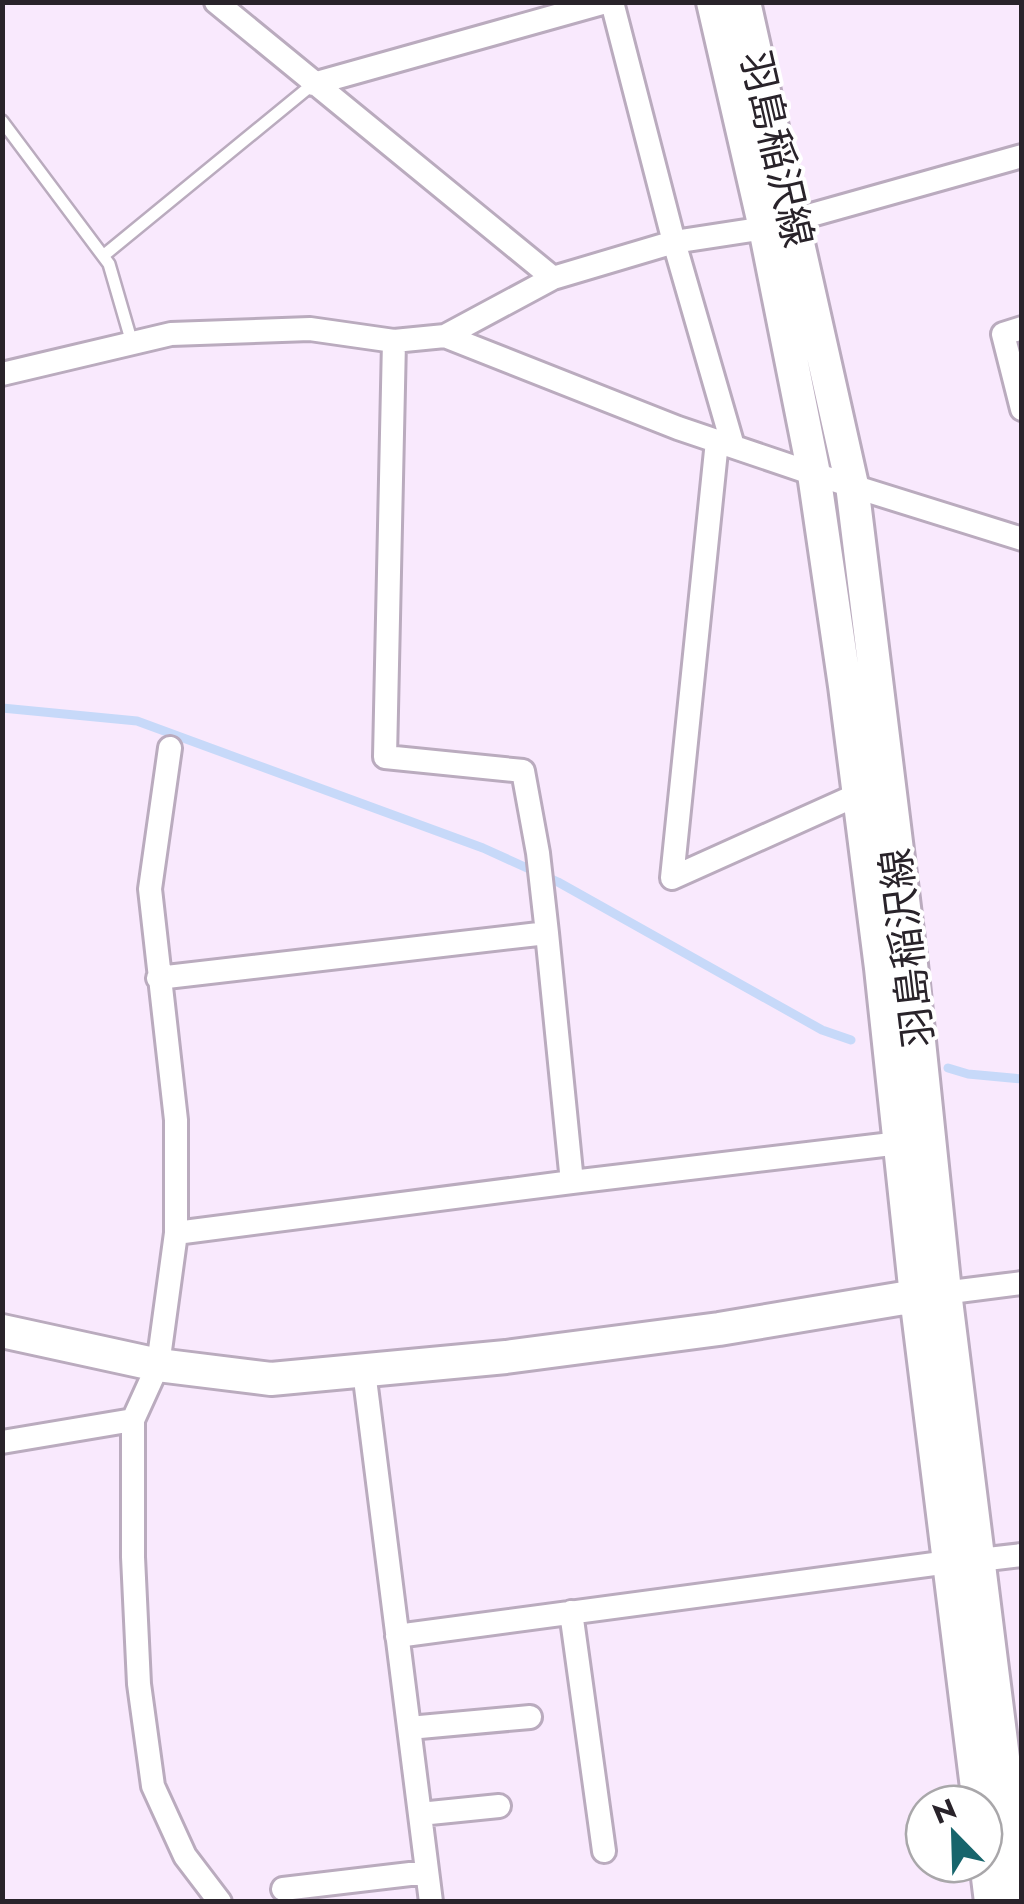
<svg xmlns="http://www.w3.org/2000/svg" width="1024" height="1904" font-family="Jost,'Noto Sans JP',sans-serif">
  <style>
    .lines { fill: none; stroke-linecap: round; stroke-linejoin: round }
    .stream { stroke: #c7d9f9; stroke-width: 9 }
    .lane-casing { stroke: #baabbe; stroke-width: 16 }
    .street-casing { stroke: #baabbe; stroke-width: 28 }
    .secondary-casing { stroke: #baabbe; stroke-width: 38 }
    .lane { stroke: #fff; stroke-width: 11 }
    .street { stroke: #fff; stroke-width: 22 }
    .secondary { stroke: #fff; stroke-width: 32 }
    .labels { text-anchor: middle; stroke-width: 8; stroke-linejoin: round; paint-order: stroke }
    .street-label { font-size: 40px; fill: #29232a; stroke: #fff }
  </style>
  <rect width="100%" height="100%" fill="#f9e9fd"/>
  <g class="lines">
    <path class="stream" d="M2 708 137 721 483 848 558 882 822 1030 851 1040
      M948 1068 968 1074 1022 1079"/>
    <g class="lane-casing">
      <path id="lane" d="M2 121 109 264 132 343
        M103 256 313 84"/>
    </g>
    <g class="street-casing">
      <path id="street" d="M216 2 553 278
        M612 2 674 242 733 446
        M313 84 606 2
        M1022 328 1003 334 1022 409
        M445 336 678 428 814 474 1022 539
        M394 341 385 757 523 771 538 853 547 933
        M2 374 171 334 310 329 394 341 445 336 553 278 674 242 765 228 1022 156
        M717 441 672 878 859 794
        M170 748 150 889 176 1120V1233L158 1365 133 1420V1557L139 1684 153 1786 185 1856 220 1902
        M158 978 547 933 572 1182 900 1143
        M176 1233 572 1182
        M935 1294 1022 1283
        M364 1371 431 1902
        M2 1442 133 1420
        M979 1560 1022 1555
        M571 1612 604 1851
        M397 1636 949 1562
        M409 1728 530 1717
        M420 1814 499 1806
        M283 1889 427 1872"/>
    </g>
    <g class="secondary-casing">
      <path id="secondary" d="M713 2 765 228 814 474 845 686 881 968 916 1296 979 1804
        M744 2 852 485 911 964 945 1292 1021 1902
        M2 1331 158 1365 271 1379 506 1357 719 1329 916 1296
        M984 1845 991 1902"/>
    </g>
    <use href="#lane" class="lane"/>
    <use href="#street" class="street"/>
    <use href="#secondary" class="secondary"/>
  </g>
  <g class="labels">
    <g class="street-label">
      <text transform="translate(777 149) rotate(77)" y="14">羽島稲沢線</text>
      <text transform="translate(907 948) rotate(-97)" y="14">羽島稲沢線</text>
    </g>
  </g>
  <rect width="1024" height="1904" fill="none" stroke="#29232a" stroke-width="10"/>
  <g transform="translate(954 1834) rotate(337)"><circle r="48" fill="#ffffff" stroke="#a9a7aa" stroke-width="2.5"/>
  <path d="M0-8L18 38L0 25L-18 38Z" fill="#17656c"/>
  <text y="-15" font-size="28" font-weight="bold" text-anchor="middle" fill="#29232a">N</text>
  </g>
</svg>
